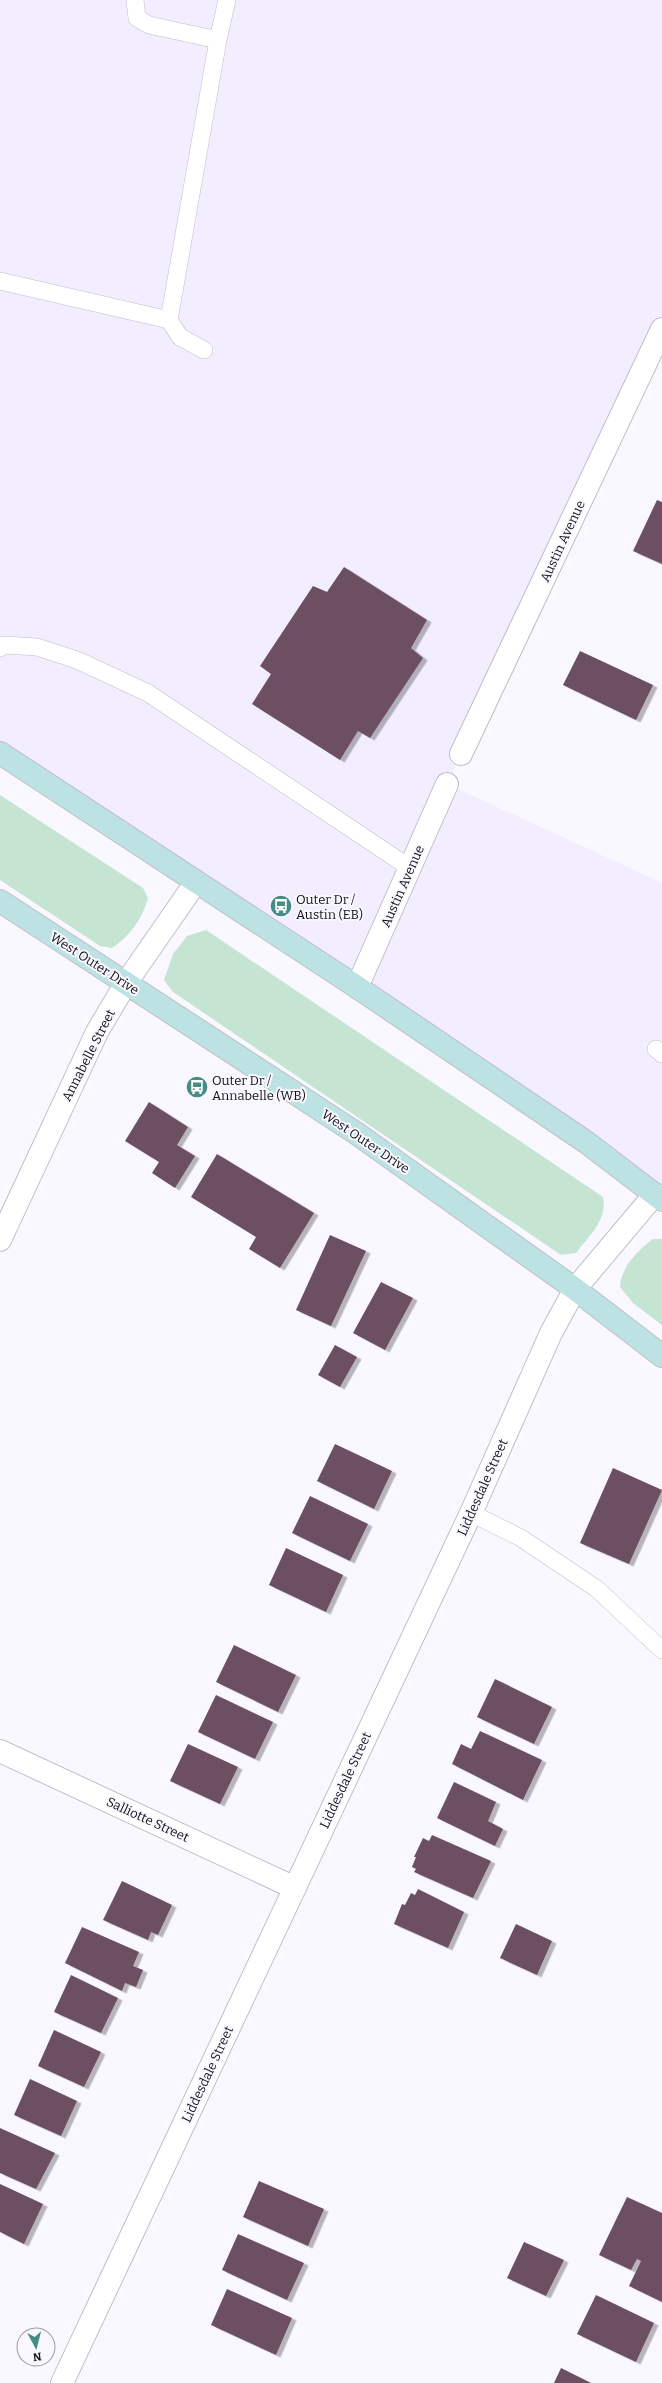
<svg xmlns="http://www.w3.org/2000/svg" width="662" height="2383" font-family="Bitter,serif">
  <style>
    .built { fill: #f2edff }
    .green { fill: #c5e4d2 }
    .building { fill: #6c4f60; filter: url(#shadow) }
    .lines { fill: none; stroke-linecap: round; stroke-linejoin: round }
    .service-casing { stroke: #c0bec7; stroke-width: 18 }
    .minor-casing { stroke: #c0bec7; stroke-width: 24 }
    .secondary-casing { stroke: #c0bec7; stroke-width: 24 }
    .service { stroke: #fff; stroke-width: 17 }
    .minor { stroke: #fff; stroke-width: 22 }
    .secondary { stroke: #bde2e3; stroke-width: 22 }
    .labels { text-anchor: middle; stroke-width: 4; stroke-linejoin: round; paint-order: stroke }
    .street-label { font-size: 13px; fill: #131215; stroke: #f9f7ff }
    .poi-label { font-size: 13px; fill: #131215; stroke: #f9f7ff; text-anchor: start }
  </style>
  <defs>
    <filter id="shadow"><feDropShadow dx="4.5" dy="2.5" stdDeviation="0" flood-color="#0004"/></filter>
  </defs>
  <rect width="100%" height="100%" fill="#f9f7ff"/>
  <path class="built" d="M0 0H662V329L447 784 662 883V1200L0 753Z"/>
  <path class="green" d="M0 795 143 888 148 898C142 919 130 936 112 948L100 946 0 880Z
    M206 930 603 1197C608 1219 589 1236 576 1253L561 1255 173 992 164 980 173 954 187 936Z
    M653 1239H662V1325L633 1303 620 1287C621 1267 638 1250 653 1239Z"/>
  <path class="building" d="M657 500 662 502V564L633 551Z
    M344 567 427 620 411 648 423 658 370 738 358 731 340 760 252 704 271 674 260 666 313 586 327 592Z
    M580 651 653 685 636 720 563 685Z
    M149 1102 188 1127 177 1145 195 1156 175 1188 152 1173 159 1162 125 1141Z
    M217 1154 314 1213 280 1268 249 1249 256 1237 191 1197Z
    M330 1235 366 1251 331 1326 296 1310Z
    M381 1282 413 1298 385 1350 353 1333Z
    M335 1345 357 1357 340 1387 318 1375Z
    M335 1444 392 1471 374 1509 317 1481Z
    M613 1468 662 1490 629 1564 580 1543Z
    M310 1496 368 1524 350 1561 292 1533Z
    M286 1548 343 1575 326 1612 269 1585Z
    M234 1645 296 1675 278 1712 216 1682Z
    M495 1679 552 1707 534 1744 477 1717Z
    M216 1695 273 1722 255 1759 198 1732Z
    M480 1731 542 1760 523 1800 452 1764 461 1744 471 1749Z
    M188 1744 238 1767 220 1804 170 1781Z
    M454 1782 496 1802 488 1821 503 1829 495 1846 437 1818Z
    M432 1835 491 1861 473 1898 414 1872 416 1869 412 1867 416 1857H414L423 1838 429 1841Z
    M122 1881 172 1905 158 1935 151 1932 148 1940 103 1920Z
    M418 1889 464 1912 448 1948 394 1924 402 1904 405 1905 411 1893 415 1895Z
    M516 1924 552 1941 537 1975 500 1958Z
    M82 1927 139 1952 133 1966 143 1970 136 1987 125 1983 122 1991 65 1963Z
    M71 1975 118 1998 101 2033 54 2012Z
    M54 2030 101 2052 84 2087 38 2066Z
    M30 2079 77 2101 61 2136 14 2115Z
    M0 2128 55 2153 36 2189 0 2173Z
    M259 2181 324 2209 308 2246 243 2217Z
    M0 2184 43 2204 24 2244 0 2232Z
    M627 2197 662 2213V2302L629 2286 641 2261 637 2259 631 2270 599 2255Z
    M238 2234 304 2263 287 2300 222 2270Z
    M524 2242 564 2260 546 2296 507 2278Z
    M227 2289 292 2318 276 2355 211 2325Z
    M596 2295 654 2323 636 2362 577 2334Z
    M561 2368 591 2383H554Z"/>
  <g class="lines">
    <g class="service-casing">
      <path id="service" d="M135 0 137 18 149 25 218 40
        M0 281 169 320
        M204 350 180 337 169 320 218 40 227 0
        M0 648 4 645 37 647 77 660 148 693 410 868
        M656 1049 662 1054
        M471 1513 521 1538 597 1589 662 1650"/>
    </g>
    <g class="minor-casing">
      <path id="minor" d="M461 754 662 329
        M357 987 447 784
        M0 1240 97 1032 126 983 196 882
        M0 1751 295 1888
        M62 2383 471 1513 551 1333 575 1289 655 1194"/>
    </g>
    <g class="secondary-casing">
      <path id="secondary" d="M0 753 357 987 586 1142 662 1200
        M0 901 356 1133 575 1289 662 1356"/>
    </g>
    <use href="#service" class="service"/>
    <use href="#minor" class="minor"/>
    <use href="#secondary" class="secondary"/>
  </g>
  <defs>
    <g id="bus-disc" transform="scale(1.15)"><circle r="9.5" fill="#458c85" stroke="#f9f7ff"/><path d="M-5-6H5V4H4V6H2V4H-2V6H-4V4H-5ZM-3.5-4V0h7V-4ZM-3.5 1.2v1.5H-2V1.2ZM2 1.2v1.5H3.5V1.2Z" fill="#fff"/></g>
  </defs>
  <g fill-rule="evenodd">
    <use href="#bus-disc" x="281" y="906"/>
    <use href="#bus-disc" x="197" y="1087"/>
  </g>
  <g class="labels">
    <g class="street-label">
      <text transform="translate(562 541) rotate(-65)" y="5">Austin Avenue</text>
      <text transform="translate(402 886) rotate(-66)" y="5">Austin Avenue</text>
      <text transform="translate(95 963) rotate(33)" y="5">West Outer Drive</text>
      <text transform="translate(88 1055) rotate(-63)" y="5">Annabelle Street</text>
      <text transform="translate(366 1141) rotate(34)" y="5">West Outer Drive</text>
      <text transform="translate(482 1487) rotate(-66)" y="5">Liddesdale Street</text>
      <text transform="translate(345 1780) rotate(-65)" y="5">Liddesdale Street</text>
      <text transform="translate(148 1819) rotate(25)" y="5">Salliotte Street</text>
      <text transform="translate(207 2074) rotate(-65)" y="5">Liddesdale Street</text>
    </g>
    <g class="poi-label">
      <text x="296" y="904">Outer Dr /<tspan x="296" dy="15">Austin (EB)</tspan></text>
      <text x="212" y="1085">Outer Dr /<tspan x="212" dy="15">Annabelle (WB)</tspan></text>
    </g>
  </g>
  <g transform="translate(36 2347) rotate(173)"><circle r="19" fill="#f9f7ff" stroke="#9d9ba1"/>
  <path d="M0-3L7 15L0 10L-7 15Z" fill="#458c85"/>
  <text y="-6" font-size="11" font-weight="bold" text-anchor="middle" fill="#131215">N</text>
  </g>
</svg>
